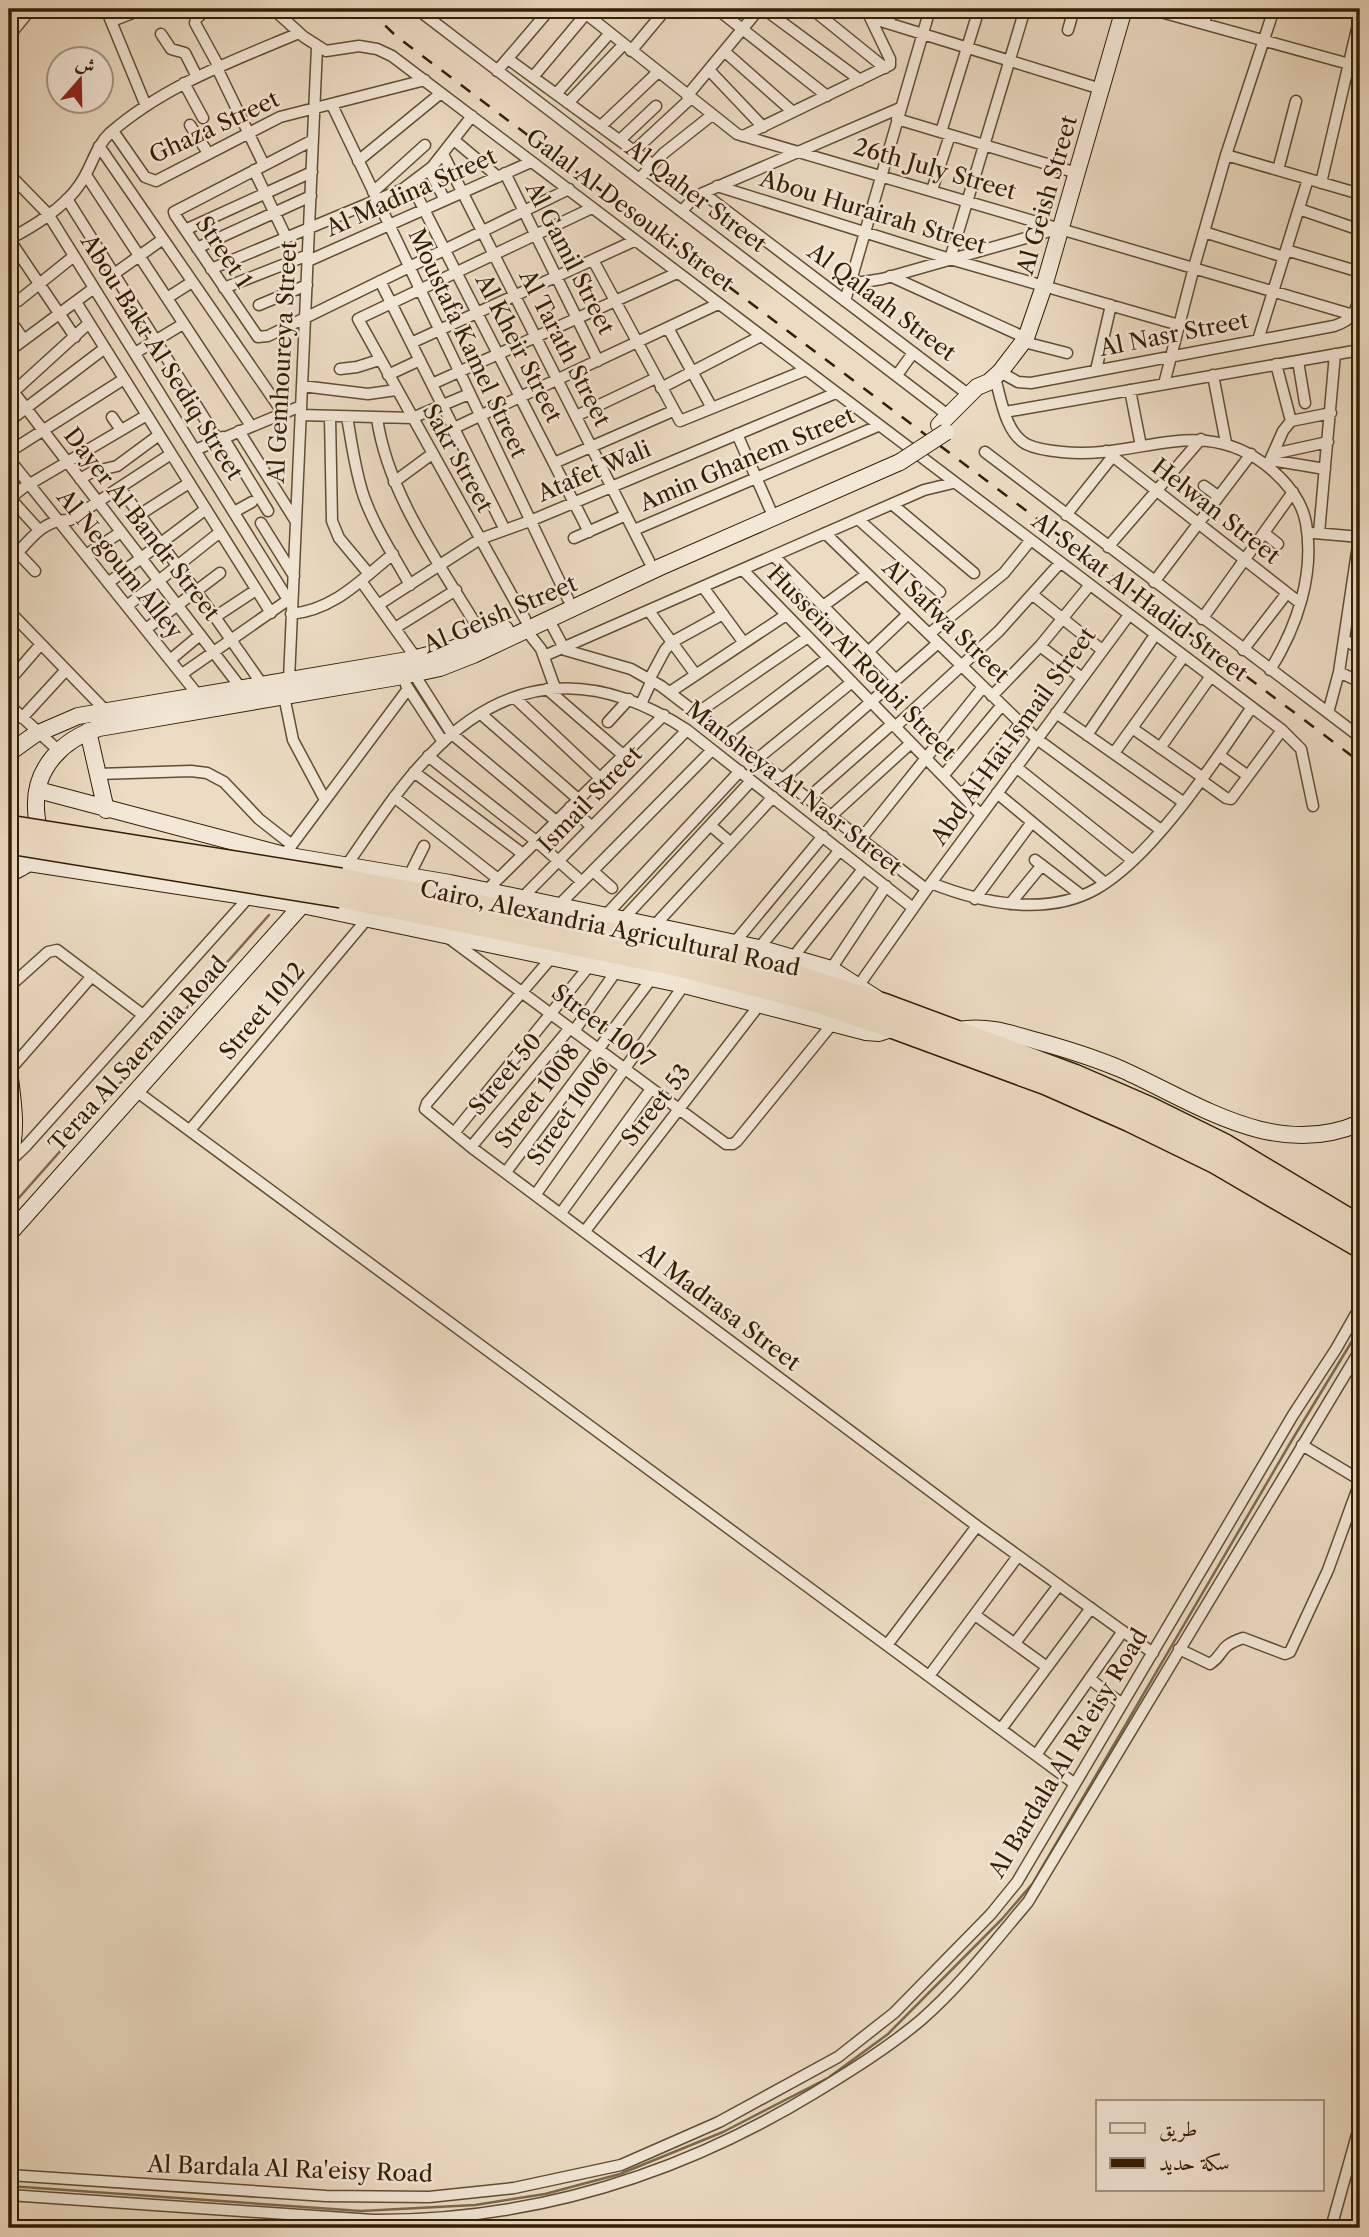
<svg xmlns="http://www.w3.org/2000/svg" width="1369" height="2237" font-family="'Libre Caslon Text',Amiri,serif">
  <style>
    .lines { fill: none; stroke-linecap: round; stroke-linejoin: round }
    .stream { stroke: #7c694e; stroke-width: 2.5 }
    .street-casing { stroke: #614e32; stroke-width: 13 }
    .secondary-casing { stroke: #331e02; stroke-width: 18 }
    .highway-casing { stroke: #331e02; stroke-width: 24 }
    .street { stroke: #f3e8d8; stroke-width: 10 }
    .secondary { stroke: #f3e8d8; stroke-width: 16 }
    .highway { stroke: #ecdcc3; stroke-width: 21 }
    .rail { stroke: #331e02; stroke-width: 2.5; stroke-dasharray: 12 12; stroke-linecap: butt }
    .secondary-bridge-casing { stroke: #331e02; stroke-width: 18; stroke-linecap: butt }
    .highway-bridge-casing { stroke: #331e02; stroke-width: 24; stroke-linecap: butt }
    .secondary-bridge { stroke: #f3e8d8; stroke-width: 16 }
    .highway-bridge { stroke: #ecdcc3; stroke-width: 21 }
    .labels { text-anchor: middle; stroke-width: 5; stroke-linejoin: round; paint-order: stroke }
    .street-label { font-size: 23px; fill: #331e02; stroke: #f3e8d8 }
  </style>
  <rect width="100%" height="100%" fill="#ecdcc3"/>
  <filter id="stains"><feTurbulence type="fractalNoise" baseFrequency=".00286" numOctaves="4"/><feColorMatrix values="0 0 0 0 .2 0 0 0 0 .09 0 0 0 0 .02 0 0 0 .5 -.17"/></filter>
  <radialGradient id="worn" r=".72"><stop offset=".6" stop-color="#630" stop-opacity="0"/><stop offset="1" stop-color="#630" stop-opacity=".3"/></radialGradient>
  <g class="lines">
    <path class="stream" d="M9 1209 269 915
      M9 2186 361 2211 475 2205 545 2194 620 2174 723 2132 828 2078 888 2034 1002 1919 1033 1883 1292 1440 1360 1328"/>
    <g class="street-casing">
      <path id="street" d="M106 9 146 106
        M207 9 196 19 195 23 219 67
        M273 9 304 37 326 51 359 46 377 49 392 56 1282 730 1301 749 1313 806
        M417 9 949 416
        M580 9 737 134 1360 317
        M717 9 827 96
        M764 9 860 80
        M812 9 885 68
        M1150 9 1360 67
        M871 18 1101 89
        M112 21 143 9
        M888 23 893 9
        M1204 24 1208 9
        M1068 30 1074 9
        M161 34 171 49 185 53 197 77
        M9 36 31 9
        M631 51 666 9
        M724 51 793 112
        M508 59 652 164
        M217 68 264 165
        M709 70 763 127
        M497 71 550 9
        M533 77 590 9
        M184 83 203 118
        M556 94 610 33
        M687 96 759 9
        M568 103 624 44
        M332 105 568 599
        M897 119 1077 173
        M190 125 208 153
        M601 126 658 72
        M113 131 145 177 156 181 280 117 425 80
        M941 132 979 9
        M743 136 890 65V59L866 9
        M313 140 174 212 175 215 258 337 268 336 569 189
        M454 140 498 177
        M620 140 656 106
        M99 146 283 413
        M635 150 691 98
        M443 154 649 561
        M1226 155 1360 194
        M358 161 441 93
        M254 170 286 237
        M429 170 445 200
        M1278 170 1296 101
        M505 173 598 361
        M9 174 48 214 292 606
        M86 175 251 426
        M639 179 664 153 712 115
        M1321 183 1360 16
        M411 184 589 532
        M717 186 950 259 1179 325
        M932 190 950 135
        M373 192 425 145
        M703 193 969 395
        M67 199 218 440
        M1299 209 1360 230
        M682 211 691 201 703 193 900 108
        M185 230 312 172
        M1204 232 1284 257
        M197 248 311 196
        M1286 250 1360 272
        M950 259 1025 9
        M593 260 680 421 806 370
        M308 261 531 162
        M211 269 403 189 432 167 472 116
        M114 274 163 239
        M890 276 1026 338
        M380 281 505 530
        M850 282H863L882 279 1061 228
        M224 288 308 255
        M167 298 192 282
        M18 301 74 256
        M845 301 930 9
        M76 302 271 613
        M259 305 307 285
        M9 319 24 340
        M668 328 712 408
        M75 337 9 239C33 227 65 207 80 184 92 167 95 147 110 133 165 85 233 61 299 33
        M1258 340 1308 179
        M1024 342 1067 353
        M411 343 634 241
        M9 351 94 288
        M135 353 183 324
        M1298 361 1305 403
        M1276 364 1291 421 1331 413
        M340 369 357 367 379 360
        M1096 370 1111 305
        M1000 372 1018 382 1031 383 1334 326C1353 320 1357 311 1360 292
        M388 375 420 360
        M897 375 913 353
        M1213 375 1226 443
        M995 378C1001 398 1005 432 1026 444 1036 449 1051 451 1062 452 1139 461 1202 410 1272 470 1288 484 1302 501 1306 523 1315 574 1297 627 1270 670
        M432 384 677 273
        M1164 384 1194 267 1226 155 1274 9
        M9 386 241 688
        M302 386 368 394 396 390
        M661 388 761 336
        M1130 390 1141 446
        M9 396 89 323
        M1005 412 1360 350
        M301 415 412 418 469 394
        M330 416 332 521 339 538 369 574
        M576 416 656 378
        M112 417 121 430
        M347 417C352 444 355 471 364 497 375 528 394 556 410 585
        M377 418C388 497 444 570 484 638
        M9 421 105 348
        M454 428 718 304
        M239 431 295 520
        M737 434 770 509
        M223 437 268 511
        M195 450 301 406
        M1106 451 1300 603
        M9 452 124 379
        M985 452 1360 737
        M1273 454 1328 442
        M1271 458 1283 431 1291 421
        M9 459 198 695
        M1270 460 1325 469
        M554 463 673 411
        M80 479 92 472 117 466 159 435
        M394 482 432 454
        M1204 486 1218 496
        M120 488 215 617 262 684
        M9 497 39 530
        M9 499 23 488 147 415
        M892 504 974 573
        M234 512 252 502
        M139 515 189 483
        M1066 515 1113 456
        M858 519 940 592
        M261 523 294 576
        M634 530 878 426
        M825 533 1037 739 1161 830
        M1264 533 1278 544
        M1314 533 1360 537
        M1319 533 1335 354
        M574 538 626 515
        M1108 547 1201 439
        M18 553 35 571
        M86 555 121 532
        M774 556 896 680
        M9 562C27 544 42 518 70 520L171 454
        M743 570 981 815
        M361 581 416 658
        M1154 582 1251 454
        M108 583 206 509
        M703 587 744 643
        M1033 595 1102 650
        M378 605 480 539 530 521 836 393
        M127 606 220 532
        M823 606 867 574
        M9 611 105 710
        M649 611 696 675
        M291 614C334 610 361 580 393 554
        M215 617 256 590
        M525 619 358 319 592 208
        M1202 619 1293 492
        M549 620 565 650 631 669 661 686 926 889
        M395 628 456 590
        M146 629 220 573
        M526 630 541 649 555 688
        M929 634 1004 573 1030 541
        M1345 640 1360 649
        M1040 646 1082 678
        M1243 650 1287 593
        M868 652 908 614
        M544 656 924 490 953 483
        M170 660 200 635
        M1339 672 1360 682
        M182 674 288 600
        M414 674 452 734 556 821
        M650 678 665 650 672 642 723 614
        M289 680 317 47
        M9 681 41 644
        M406 685 443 742
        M547 689 623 755
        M670 692 786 615
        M284 696 293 740 325 800
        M992 696 1040 646 1089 586
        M515 698 600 778
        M641 704 652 680
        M9 705 59 751
        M697 713 808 637
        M1056 713 1183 802
        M1328 713 1339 672 1360 532
        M481 714 578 799
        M22 718 66 670
        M608 722 629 699
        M895 727 999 631 1060 563
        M1132 728 1202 777
        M726 735 828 658
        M1087 735 1155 635
        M1160 748 1211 676
        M1114 753 1184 656
        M1219 755 1248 776
        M428 756 536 841 582 882
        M757 759 852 682
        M1016 767 1132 860
        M414 772 523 854
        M98 774 191 771 207 773 224 782 259 819 292 845
        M943 776 1002 705
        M783 779 938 643
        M1201 780 1226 798 1231 799 1282 730
        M997 793 1105 883
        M962 795 1021 723
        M394 797 498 879
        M808 798 892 724
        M570 807 592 827
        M831 816 911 743
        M710 825 731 843
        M861 839 983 687
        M288 850 408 689
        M1035 860 1081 895
        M346 866C372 829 397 789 429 756 507 673 595 669 687 730L913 908
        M593 871 612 888
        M409 876 424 846
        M931 883C981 903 1046 917 1096 889 1153 857 1215 761 1252 707
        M487 890 664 715
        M523 897 687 730
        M975 899 1032 822
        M1010 904 1042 865
        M559 905 712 750
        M606 915 740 771
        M624 918 751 781
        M655 925 773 797
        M450 939 726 1144H733L737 1141 833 1023
        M735 942 823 836
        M759 948 840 850
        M794 956 863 869
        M552 957 427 1103 425 1109 471 1147 977 1526 1153 1653
        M831 969 886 886
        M859 985 931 883 1129 615
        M9 987 48 952 57 950 143 1015
        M574 1031 617 970
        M9 1071 92 976
        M136 1091 1075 1784
        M190 1130 367 919
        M454 1133 590 965
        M471 1147 570 1028
        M9 1162 26 1146 249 897
        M506 1172 652 978
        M536 1194 684 985
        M561 1213 651 1089
        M585 1231 760 1004
        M1302 1445 1360 1480
        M975 1615 1047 1667
        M1015 1643 1059 1585
        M887 1645 977 1526
        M1179 1649 1210 1664C1226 1653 1217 1647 1243 1638L1285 1654 1290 1652 1328 1570 1360 1482
        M929 1676 1018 1556
        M1090 1679 1122 1704
        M1001 1729 1091 1608
        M1036 1755 1123 1631
        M9 2175 326 2196 429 2197 514 2188 621 2165 719 2122 838 2057 894 2013 991 1914 1017 1882 1293 1415 1336 1349 1360 1307
        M9 2195 373 2220C534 2221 680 2175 816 2092 852 2070 889 2047 921 2020 960 1986 995 1941 1028 1902L1360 1350
        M1331 2228 1360 2124"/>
    </g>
    <g class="secondary-casing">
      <path id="secondary" d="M939 425 977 387 989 382 1000 372 1026 338 1044 286 1124 9
        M88 731 106 810
        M9 753 34 735 78 716 408 660 452 649 505 629
        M38 790 284 855 450 883 759 948 831 969 876 998
        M9 860 302 905 684 985 866 1032 879 1033 894 1028
        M9 875C18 868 29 866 35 856 44 840 36 824 36 808 34 768 63 739 99 728L403 676 440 668 473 655 658 568 900 462
        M958 1030C986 1025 1010 1033 1037 1041 1066 1049 1095 1058 1123 1070 1198 1104 1276 1160 1360 1123
        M9 1071C13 1102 18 1130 9 1160
        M9 1234 302 905"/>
    </g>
    <g class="highway-casing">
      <path id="highway" d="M341 879 458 901 737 960 790 974 886 1005 1074 1075 1150 1108 1225 1145 1360 1226
        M341 897 679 966 818 1002 894 1028 1046 1084 1130 1121 1214 1162 1360 1247"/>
    </g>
    <use href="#street" class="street"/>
    <use href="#secondary" class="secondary"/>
    <use href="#highway" class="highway"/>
    <path class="rail" d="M368 9 396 36 1360 762"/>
    <g class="secondary-bridge-casing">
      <path id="secondary-bridge" d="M900 462 946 432"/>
    </g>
    <g class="highway-bridge-casing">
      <path id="highway-bridge" d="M9 826 341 879
        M9 843 341 897"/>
    </g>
    <use href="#secondary-bridge" class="secondary-bridge"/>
    <use href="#highway-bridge" class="highway-bridge"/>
  </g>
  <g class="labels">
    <g class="street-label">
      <text transform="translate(214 127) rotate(-25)" y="8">Ghaza Street</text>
      <text transform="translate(935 169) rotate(16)" y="8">26th July Street</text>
      <text transform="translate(411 192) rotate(-24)" y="8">Al Madina Street</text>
      <text transform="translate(1047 195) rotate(-74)" y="8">Al Geish Street</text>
      <text transform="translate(696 196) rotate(37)" y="8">Al Qaher Street</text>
      <text transform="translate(630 210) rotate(37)" y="8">Galal Al Desouki Street</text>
      <text transform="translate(873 212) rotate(17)" y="8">Abou Hurairah Street</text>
      <text transform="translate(224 252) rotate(56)" y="8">Street 1</text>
      <text transform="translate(570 258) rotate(63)" y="8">Al Gamil Street</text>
      <text transform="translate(882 302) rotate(37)" y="8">Al Qalaah Street</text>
      <text transform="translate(1174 334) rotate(-11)" y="8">Al Nasr Street</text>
      <text transform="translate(468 343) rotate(65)" y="8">Moustafa Kamel Street</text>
      <text transform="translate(519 348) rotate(63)" y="8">Al Kheir Street</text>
      <text transform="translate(565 348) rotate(63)" y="8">Al Tarath Street</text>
      <text transform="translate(162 357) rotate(58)" y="8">Abou Bakr Al Sediq Street</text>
      <text transform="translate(282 362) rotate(-87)" y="8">Al Gemhoureya Street</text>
      <text transform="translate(458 458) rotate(61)" y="8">Sakr Street</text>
      <text transform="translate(747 459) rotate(-23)" y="8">Amin Ghanem Street</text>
      <text transform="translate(594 471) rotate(-23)" y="8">Atafet Wali</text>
      <text transform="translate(1216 511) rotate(38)" y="8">Helwan Street</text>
      <text transform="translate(142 524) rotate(52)" y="8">Dayer Al Bandr Street</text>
      <text transform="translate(120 564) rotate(51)" y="8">Al Negoum Alley</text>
      <text transform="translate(1140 597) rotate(37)" y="8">Al Sekat Al Hadid Street</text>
      <text transform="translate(500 614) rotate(-23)" y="8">Al Geish Street</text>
      <text transform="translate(946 621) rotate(44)" y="8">Al Safwa Street</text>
      <text transform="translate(862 663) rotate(46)" y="8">Hussein Al Roubi Street</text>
      <text transform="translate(1013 736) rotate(-54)" y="8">Abd Al Hai Ismail Street</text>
      <text transform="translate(794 788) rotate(38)" y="8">Mansheya Al Nasr Street</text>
      <text transform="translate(590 799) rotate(-46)" y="8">Ismail Street</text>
      <text transform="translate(610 928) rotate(12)" y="8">Cairo, Alexandria Agricultural Road</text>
      <text transform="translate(262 1011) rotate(-50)" y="8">Street 1012</text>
      <text transform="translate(603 1026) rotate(37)" y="8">Street 1007</text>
      <text transform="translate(138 1054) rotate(-48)" y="8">Teraa Al Saerania Road</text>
      <text transform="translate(505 1074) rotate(-50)" y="8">Street 50</text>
      <text transform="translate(537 1096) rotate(-53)" y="8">Street 1008</text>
      <text transform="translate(656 1105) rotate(-52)" y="8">Street 53</text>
      <text transform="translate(568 1112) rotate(-55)" y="8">Street 1006</text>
      <text transform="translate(720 1307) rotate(37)" y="8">Al Madrasa Street</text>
      <text transform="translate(1068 1753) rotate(-59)" y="8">Al Bardala Al Ra'eisy Road</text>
      <text transform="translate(290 2169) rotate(2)" y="8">Al Bardala Al Ra'eisy Road</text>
    </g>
  </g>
  <rect width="1369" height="2237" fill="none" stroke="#ecdcc3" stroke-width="35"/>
  <rect x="10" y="10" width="1348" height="2216" fill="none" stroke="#331e02" stroke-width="3.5"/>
  <rect x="18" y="18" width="1334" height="2202" fill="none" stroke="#331e02" stroke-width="2"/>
  <rect x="1096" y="2100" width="228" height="91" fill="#f3e8d8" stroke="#a69782" stroke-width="2"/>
  <rect x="1110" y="2123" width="35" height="10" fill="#f3e8d8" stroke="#a69782" stroke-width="2"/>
  <text x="1159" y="2136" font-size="21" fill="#331e02">طريق</text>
  <rect x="1110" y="2158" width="35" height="10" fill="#331e02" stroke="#a69782" stroke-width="2"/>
  <text x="1159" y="2170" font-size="21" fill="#331e02">سكة حديد</text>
  <g transform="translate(80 80) rotate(20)"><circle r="33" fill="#f3e8d8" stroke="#a69782" stroke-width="2"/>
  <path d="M0-5L12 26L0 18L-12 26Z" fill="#8f2418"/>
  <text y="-10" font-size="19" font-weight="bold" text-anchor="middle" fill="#331e02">ش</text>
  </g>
  <rect width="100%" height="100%" filter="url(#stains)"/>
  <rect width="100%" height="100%" fill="url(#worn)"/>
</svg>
